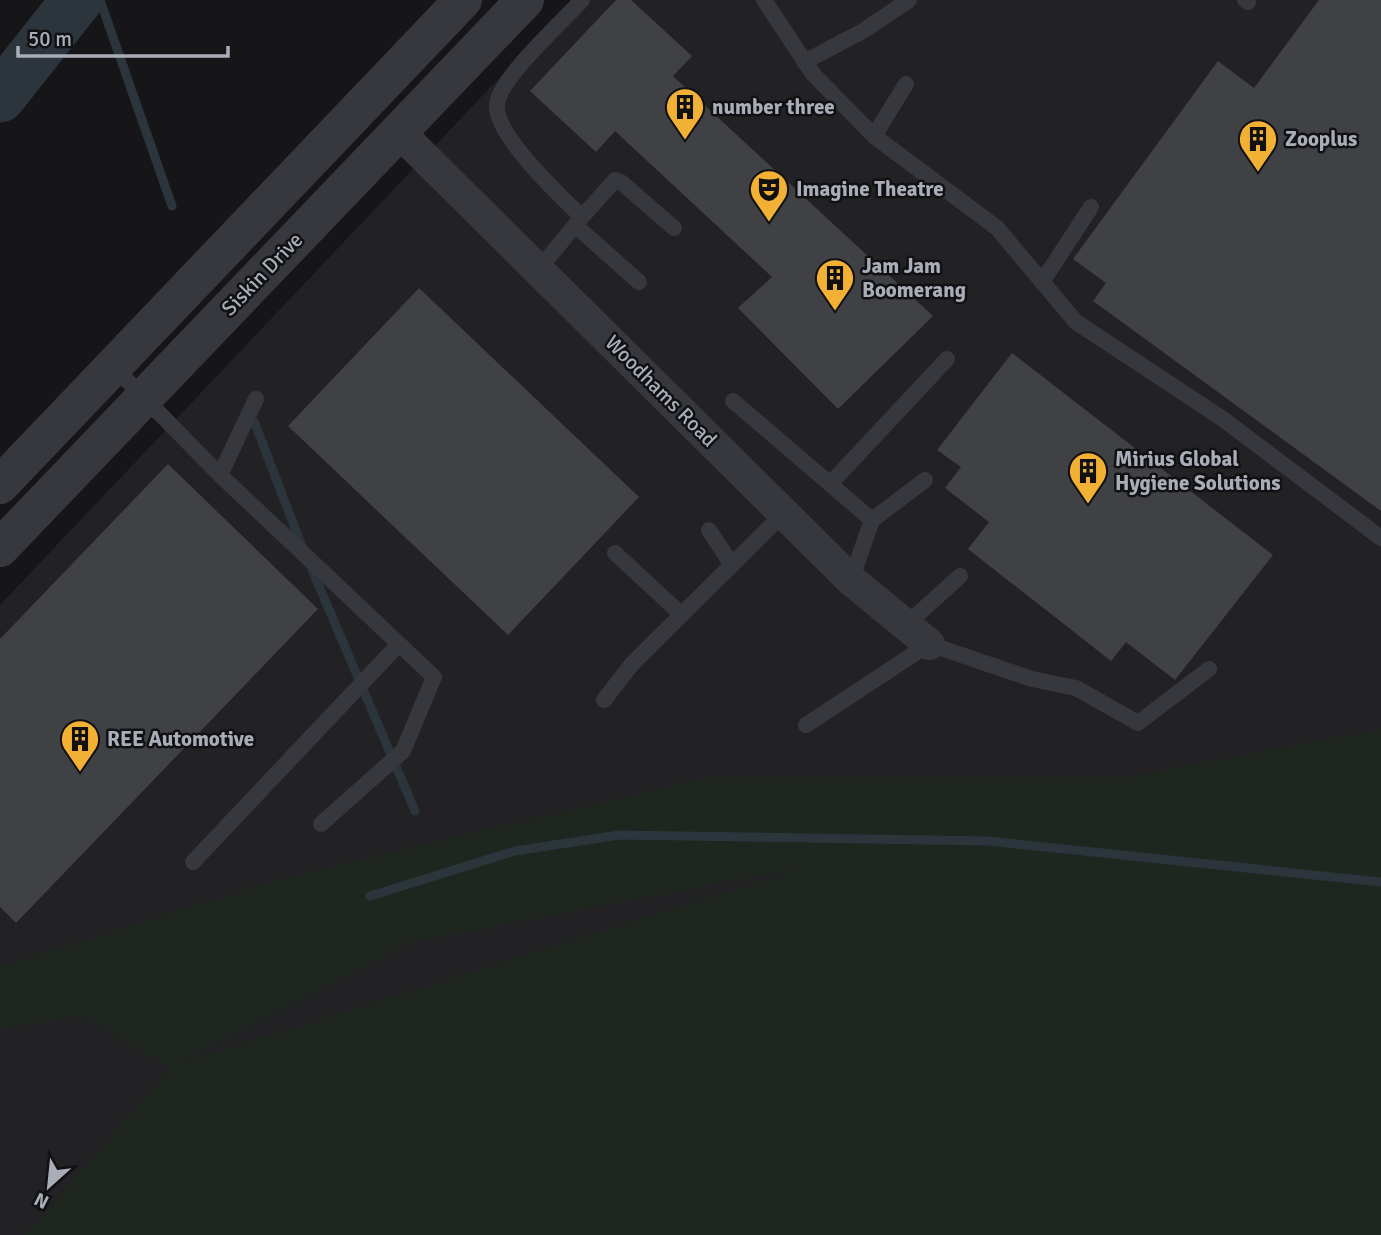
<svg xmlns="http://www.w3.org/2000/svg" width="1381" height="1235" font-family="Signika,sans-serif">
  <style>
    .built { fill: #222225 }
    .green { fill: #1e261f; fill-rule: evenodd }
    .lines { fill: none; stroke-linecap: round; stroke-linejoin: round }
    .stream { stroke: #2c353c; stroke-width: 9 }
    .river { stroke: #2c353c; stroke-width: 51 }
    .building { fill: #404145 }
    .service { stroke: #37383d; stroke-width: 16 }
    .minor { stroke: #37383d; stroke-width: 32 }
    .tertiary { stroke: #37383d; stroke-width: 38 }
    .labels { text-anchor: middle; stroke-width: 5; stroke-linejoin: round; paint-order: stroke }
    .poi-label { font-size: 21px; font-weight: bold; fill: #a8adb8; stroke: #111113; text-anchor: start }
    .street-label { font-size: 21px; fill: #a8adb8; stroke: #111113 }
  </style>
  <rect width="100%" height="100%" fill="#161618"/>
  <path class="built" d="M573 0H1381V1235H0V605Z"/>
  <path class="green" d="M1381 729V1235H26L170 1068 82 1016 0 1030V967L276 880 708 777H1127ZM800 868V869L175 1065 413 942Z"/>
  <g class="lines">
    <path class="stream" d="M100 0 172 206
      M254 421 303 549
      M310 565 415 811
      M370 896 515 851 619 835 988 841 1381 882"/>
    <path class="river" d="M0 97 77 0"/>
  </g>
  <path class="building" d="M616 0H631L692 56 673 76 933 316 838 409 738 308 772 277 615 131 596 152 530 91Z
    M1319 0H1381V511L1093 301 1106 283 1073 259 1218 61 1254 88Z
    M419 288 639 497 508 635 288 426Z
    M1012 353 1273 555 1175 680 1126 642 1111 661 968 549 989 522 945 488 961 467 937 450Z
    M168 464 318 609 16 923 0 907V639Z"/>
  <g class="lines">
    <path class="service" d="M764 0 813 74 874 136 997 228 1076 322 1223 419 1381 538
      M1245 0 1248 2
      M804 62 863 31 909 0
      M874 136 906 84
      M582 217 615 180 621 182 674 228
      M576 226 639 282
      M538 270 582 217C561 197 492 132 497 103 502 76 562 22 582 0
      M1042 282 1091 207
      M113 366 220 475 434 677 403 751 321 824
      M733 401 872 520
      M220 475 256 399
      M830 484 947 359
      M709 530 732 565
      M615 553 682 615
      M851 580 872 520 925 480
      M906 625 960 576
      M604 700 632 664 784 513
      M806 725 929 644 1032 679 1076 688 1138 723 1209 669
      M193 862 399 644"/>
    <path class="minor" d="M399 132 851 580 929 644"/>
    <path class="tertiary" d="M0 485 463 0
      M0 548 525 0"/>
  </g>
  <defs>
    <g id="building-pin" transform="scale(2.0125)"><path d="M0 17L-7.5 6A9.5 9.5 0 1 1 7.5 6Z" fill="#f2b134" stroke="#111113"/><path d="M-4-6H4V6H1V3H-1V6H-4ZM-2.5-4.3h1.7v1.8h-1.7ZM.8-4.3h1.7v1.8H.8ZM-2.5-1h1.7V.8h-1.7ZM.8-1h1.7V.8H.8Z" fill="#111"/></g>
    <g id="theatre-pin" transform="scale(2.0125)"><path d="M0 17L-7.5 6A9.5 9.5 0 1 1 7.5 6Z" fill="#f2b134" stroke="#111113"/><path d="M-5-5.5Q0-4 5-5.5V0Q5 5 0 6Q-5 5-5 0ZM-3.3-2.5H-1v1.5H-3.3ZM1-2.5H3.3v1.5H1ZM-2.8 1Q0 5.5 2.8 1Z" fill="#111"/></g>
  </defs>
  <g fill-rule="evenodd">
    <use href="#building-pin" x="685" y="107"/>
    <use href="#building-pin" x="1258" y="139"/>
    <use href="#theatre-pin" x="769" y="189"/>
    <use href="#building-pin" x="835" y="278"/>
    <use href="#building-pin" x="1088" y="471"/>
    <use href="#building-pin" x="80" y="739"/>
  </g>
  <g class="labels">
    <g class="poi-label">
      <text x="712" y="114">number three</text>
      <text x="1285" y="146">Zooplus</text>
      <text x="796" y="196">Imagine Theatre</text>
      <text x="862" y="273">Jam Jam<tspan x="862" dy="24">Boomerang</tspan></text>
      <text x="1115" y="466">Mirius Global<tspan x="1115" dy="24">Hygiene Solutions</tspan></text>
      <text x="107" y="746">REE Automotive</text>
    </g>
    <g class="street-label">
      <text transform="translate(262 274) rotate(-46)" y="7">Siskin Drive</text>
      <text transform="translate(661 391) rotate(45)" y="7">Woodhams Road</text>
    </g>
  </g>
  <g transform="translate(49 1186) rotate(207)" stroke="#111113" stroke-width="5" paint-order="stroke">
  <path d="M0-5L12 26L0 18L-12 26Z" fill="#a8adb8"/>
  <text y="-10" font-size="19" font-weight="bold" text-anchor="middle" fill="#a8adb8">N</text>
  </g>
  <path d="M18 46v10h210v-10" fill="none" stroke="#a8adb8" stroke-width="3.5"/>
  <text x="28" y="46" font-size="21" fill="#a8adb8" stroke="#111113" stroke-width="5" paint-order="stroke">50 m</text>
</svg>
